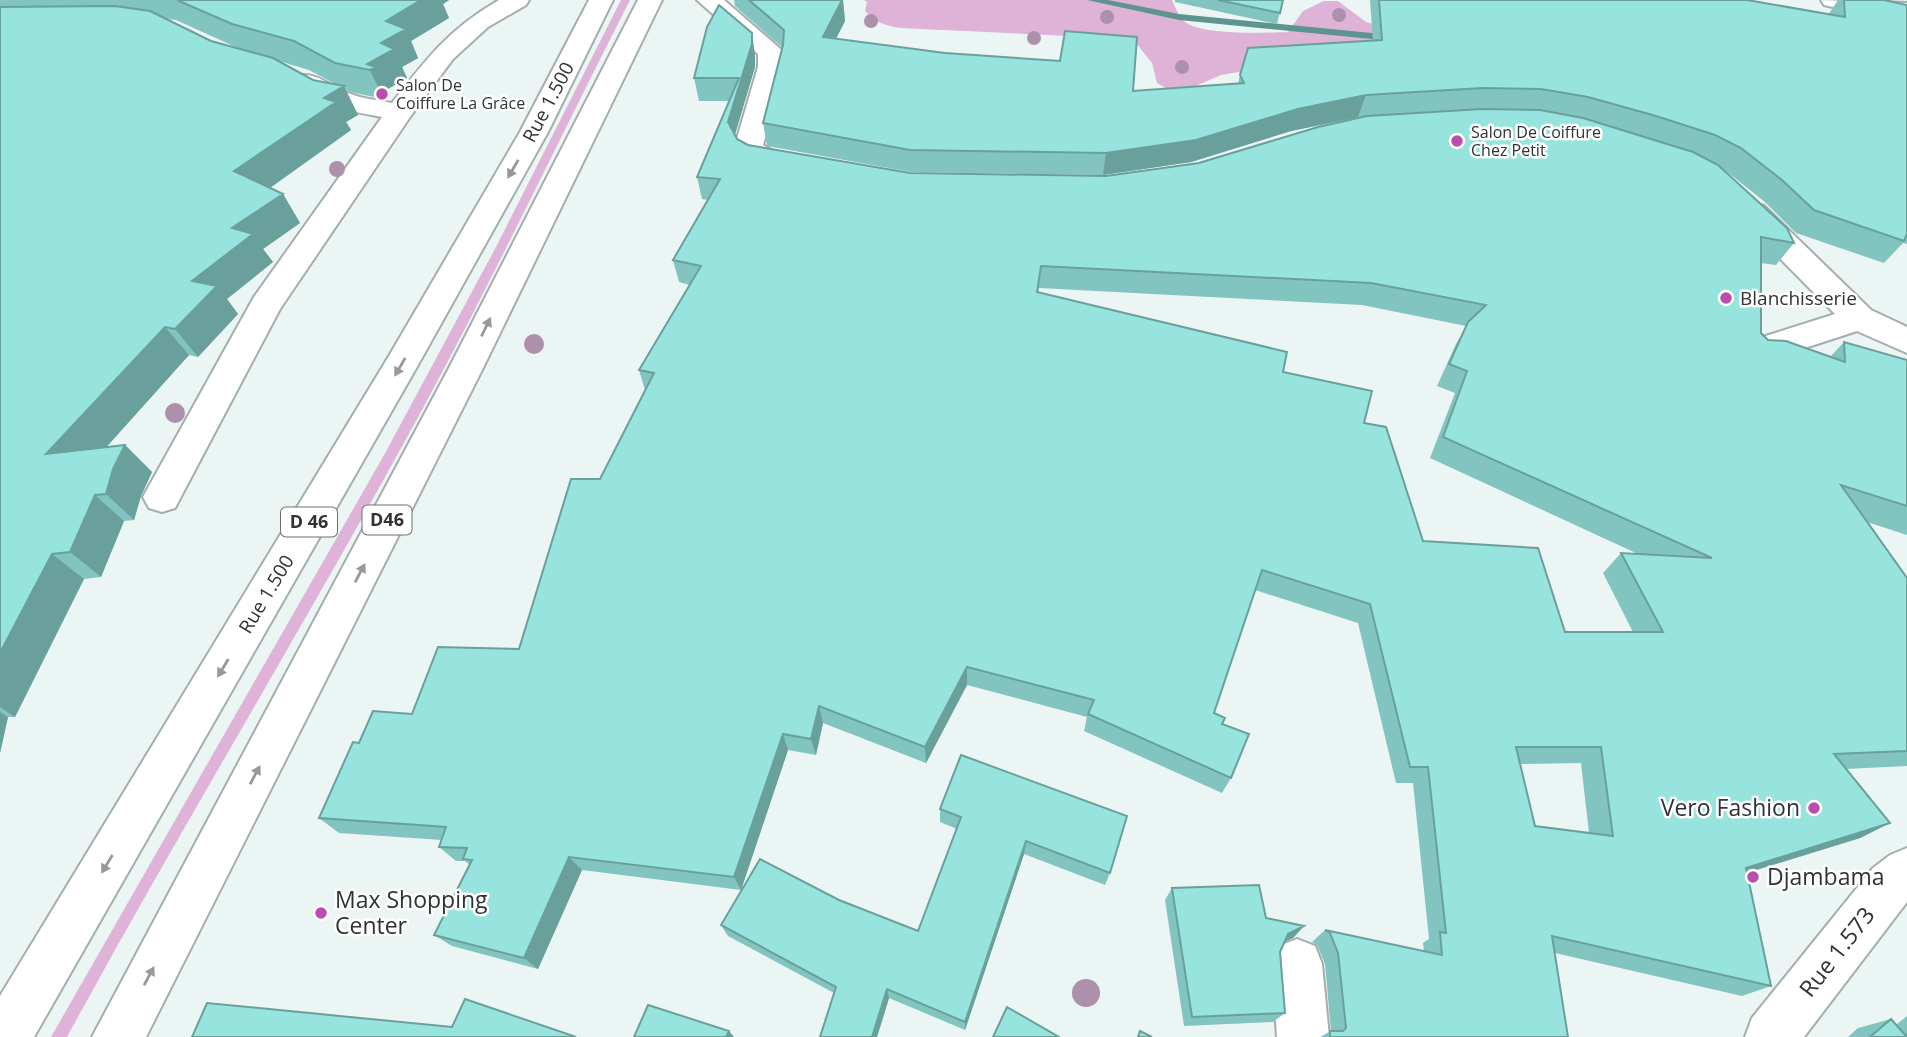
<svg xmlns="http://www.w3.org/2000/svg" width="1907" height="1037" font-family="'Open Sans',sans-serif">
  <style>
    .green { fill: #dfb2d7 }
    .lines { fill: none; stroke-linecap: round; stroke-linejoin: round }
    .stream { fill: #5e9490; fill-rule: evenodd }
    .street-casing { stroke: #a4aead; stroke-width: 4 }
    .primary-casing { stroke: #a4aead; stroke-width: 4 }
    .street { fill: #fff; fill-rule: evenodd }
    .primary { fill: #fff; fill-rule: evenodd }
    .tree { fill: #ac90ac }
    .wall { fill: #82c4bf; fill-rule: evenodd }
    .shaded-wall { fill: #6aa09b }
    .building { fill: #97e4de; stroke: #6aa09b; stroke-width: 2; fill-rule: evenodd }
    .oneway { fill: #979999 }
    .poi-dot { fill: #ba4eae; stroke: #fff; stroke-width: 2.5 }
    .labels { text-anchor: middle; stroke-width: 5; stroke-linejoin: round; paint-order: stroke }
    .far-poi-label { font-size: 16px; fill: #2f3333; stroke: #fff; text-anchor: start }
    .shield { fill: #fff; stroke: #6d7070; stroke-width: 2 }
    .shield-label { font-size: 18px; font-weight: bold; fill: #2f3333 }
    .street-label { font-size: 19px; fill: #2f3333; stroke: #fff }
    .poi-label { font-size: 19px; fill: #2f3333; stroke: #fff; text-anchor: start }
    .near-poi-label { font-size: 23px; fill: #2f3333; stroke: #fff; text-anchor: start }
    .near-street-label { font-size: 23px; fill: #2f3333; stroke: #fff }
  </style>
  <rect width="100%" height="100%" fill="#ebf5f4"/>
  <path class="green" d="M621 0H630C552 153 479 309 395 459 288 653 173 842 67 1037H51L383 457 496 247Z
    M864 0H1172C1175 6 1178 15 1183 20 1198 36 1266 33 1288 32L1303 11 1324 1H1338L1366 22 1381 26 1395 45 1221 75 1186 90H1169L1157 83 1152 63 1133 39 900 28C885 25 875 23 865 11L867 2Z"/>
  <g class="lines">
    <path class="stream" d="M1087 0H1108L1179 14 1392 35 1397 38 1392 41 1179 20Z"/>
    <g class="street-casing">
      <path id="street" d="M499 0H529L526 5 488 27 453 59 410 117 280 309 175 508 162 512 149 508 143 497 254 297 382 117C356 112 309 105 293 82L297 76C317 71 330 87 348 93 362 99 378 100 392 103 427 58 449 29 499 0Z
        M697 0H724L784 52V67L763 145 777 154 803 159 808 165 803 171C777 178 749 167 735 145L758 67V54Z
        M1821 0 1907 3V17L1833 7 1824 5Z
        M1753 203 1764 206 1871 310 1907 327V353L1857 331 1762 362 1750 359 1745 350 1750 341 1835 314 1742 220 1738 213 1742 206Z
        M1907 848V902L1804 1037H1745L1752 1018 1873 868 1890 855Z
        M1297 939 1315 946 1322 964 1329 1037H1277L1272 964 1279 946Z"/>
    </g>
    <g class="primary-casing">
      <path id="primary" d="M589 0H613L548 132 418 365 34 1037H0V996L389 356 520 132Z
        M638 0H662L483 368 146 1037H92L449 368Z"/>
    </g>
    <use href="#street" class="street"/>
    <use href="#primary" class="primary"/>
  </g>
  <g class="tree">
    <circle cx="1339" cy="15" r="7"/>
    <circle cx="1107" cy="17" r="7"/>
    <circle cx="871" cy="21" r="7"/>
    <circle cx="1034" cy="38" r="7"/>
    <circle cx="1182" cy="67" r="7"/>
    <circle cx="337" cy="169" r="8"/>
    <circle cx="534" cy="344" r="10"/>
    <circle cx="175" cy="413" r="10"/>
    <circle cx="1086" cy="993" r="14"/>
  </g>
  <path class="wall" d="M0 0H449L443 4 449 18 411 41 418 58 402 67 407 78 386 90 389 96 384 99 350 92 345 89 358 115 346 122 351 130 270 188 283 194 300 223 263 249 273 262 227 299 238 314 198 357 189 355 106 447 125 445 152 472 141 496 134 520 124 521 101 577 84 579 15 717H8L0 753ZM165 19 176 20 240 49 211 41ZM279 61 309 70 337 85 313 80Z
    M734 0H843L845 21 836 39 1133 91 1238 84 1240 75 1373 41 1370 0H1747L1828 15 1838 0H1884L1907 5V244L1903 243 1884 263 1796 233 1765 202 1726 171 1794 243 1776 265 1761 263V333L1768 340 1830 357 1844 342 1907 360V535L1867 522 1907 578V766L1846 769 1890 823 1860 838 1747 873 1771 986 1742 996 1555 953 1568 1037H1320L1331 1031 1325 964 1317 945 1312 942 1325 930 1424 951 1423 943 1429 939 1413 783H1396L1358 623 1255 590 1214 713 1223 724 1231 778 1222 793 1084 731 1087 717 967 685 926 763 823 723 816 755 788 750 741 890 839 900 918 931 957 829 940 822V809L1110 873 1105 885 1024 854 965 1030 889 998 877 1037H820L834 993 728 936 721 925 741 890 582 870 538 969 452 946 434 935 470 865 465 861H456L439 847 442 840 339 833 319 818 359 743 412 714 519 649 600 479 645 390 639 370 690 285 679 282 673 260 708 200 702 199 697 177 729 101H699L694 78 755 55V67L735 135 737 139 748 145 910 173 1106 176 1199 163 1362 117 1291 131 1191 162 1103 175 911 172 767 146 763 123 783 48 735 6ZM1039 288 1362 305 1466 326 1456 344 1437 386 1455 393 1430 458 1638 554 1621 553 1603 573 1633 632H1565L1423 541 1364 423 1283 372 1038 292ZM1581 763 1589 833 1535 826 1520 764Z
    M1175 0H1283L1277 24 1175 2Z
    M1172 888 1266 918 1304 926 1293 938 1285 941 1280 952 1285 1013 1273 1022 1184 1026 1165 900Z
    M1907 1016V1037H1848L1858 1028 1891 1019 1896 1025Z"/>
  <path class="shaded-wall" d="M421 0H449L443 4 449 18 411 41 418 58 402 67 407 78 386 90 389 96 384 99 367 64 381 43 386 21Z
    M843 0 845 21 825 60 823 37Z
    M752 33 755 55V67L732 144 728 122Z
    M344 86 358 115 346 122 351 130 253 200 234 171 324 98Z
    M1366 95 1358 117 1291 131 1191 162 1103 175 1106 153 1298 109Z
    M283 194 300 223 263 249 273 262 227 299 238 314 198 357 175 329 192 281 232 228Z
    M165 327 189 355 76 481 46 454Z
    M125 445 152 472 141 496 134 520 106 494 113 469Z
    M95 495 124 521 101 577 70 552Z
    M52 554 84 579 15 717 0 707V653Z
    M967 667V685L926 763 925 747Z
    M819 706 823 723 816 755 811 739Z
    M0 712 8 717 0 753Z
    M783 734 788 750 741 890 734 877Z
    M1890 823 1860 838 1720 881 1746 868Z
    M1026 841 1024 854 965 1030V1022Z
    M569 857 582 870 538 969 524 958Z
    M1304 926 1293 938 1277 945 1288 934Z
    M887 989 889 998 877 1037H872Z
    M729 1031 734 1037H726Z"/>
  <path class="building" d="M177 0H421L386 21 406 29 381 43 394 49 367 64 375 67 370 70 335 63 294 41 232 24Z
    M749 0H842L823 37 945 53 1060 61 1065 31 1137 37 1133 91 1244 83 1240 75 1248 48 1382 40 1379 0H1747L1845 17 1844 0H1884L1907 5V234L1904 241 1814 210 1782 180 1741 148 1715 135 1656 116 1588 97 1541 89 1482 88 1366 95 1298 109 1196 140 1106 153 910 150 763 123 783 45 784 30Z
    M1218 0H1283L1280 13Z
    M719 5 752 33V44L728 122 737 139 748 145 910 173 1106 176 1199 163 1318 127 1367 116 1482 109 1540 110 1583 118 1693 152 1718 165 1787 228 1794 243 1761 237V333L1768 340 1786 341 1845 362 1844 342 1907 360V506L1841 485 1907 578V751L1834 754 1890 823 1746 868 1771 986 1552 936 1568 1037H1330V1031H1343L1346 1028 1338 953 1330 933 1325 930 1442 955 1440 932 1446 933 1428 767H1410L1370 604 1262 570 1214 713 1225 718 1222 724 1249 734 1231 778 1088 714 1094 700 967 667 925 747 819 706 811 739 783 734 734 877 569 857 524 958 434 935 472 860 463 859 467 848 439 847 446 827 319 818 353 742 359 743 373 711 412 714 438 647 519 649 571 479H600L654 373 639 370 701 266 673 260 720 179 697 177 739 78H694L707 27ZM1041 266 1371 283 1486 305 1468 322 1449 364 1467 371 1443 437 1712 558 1621 553 1663 632H1565L1538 548 1423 541 1386 427 1364 423 1372 391 1283 372 1287 352 1037 292ZM1516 747H1601L1613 836 1535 826Z
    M115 6 150 11 211 41 273 58 313 80 344 86 324 98 336 102 234 171 283 194 232 228 253 234 192 281 217 286 175 329 165 327 46 454 125 445 113 469 106 494 95 495 70 552 52 554 0 653V7Z
    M961 755 1127 816 1110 873 1026 841 965 1022 887 989 872 1037H820L836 987 721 925 760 859 839 900 918 931 961 817 940 809Z
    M1259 885 1266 918 1304 926 1288 934 1280 952 1285 1013 1192 1017 1172 888Z
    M465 999 576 1037H192L207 1003 452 1027Z
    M648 1005 729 1031 726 1037H634Z
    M1007 1007 1059 1037H993Z
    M1891 1019 1906 1036 1907 1035V1037H1870Z
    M1140 1031 1152 1037H1138Z"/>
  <defs><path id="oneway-solid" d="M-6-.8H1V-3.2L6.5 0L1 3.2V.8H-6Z" transform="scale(1.75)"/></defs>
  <g class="oneway">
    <use href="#oneway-solid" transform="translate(513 169) rotate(120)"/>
    <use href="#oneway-solid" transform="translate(486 327) rotate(-64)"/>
    <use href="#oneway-solid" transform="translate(400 367) rotate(120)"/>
    <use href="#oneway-solid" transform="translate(360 573) rotate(-62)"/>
    <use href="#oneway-solid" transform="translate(223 668) rotate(121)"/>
    <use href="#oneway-solid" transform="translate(255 775) rotate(-62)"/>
    <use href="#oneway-solid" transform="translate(107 864) rotate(121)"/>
    <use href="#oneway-solid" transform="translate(149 976) rotate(-62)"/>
  </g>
  <g class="poi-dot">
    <circle cx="382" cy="94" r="7"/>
    <circle cx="1457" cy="141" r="7"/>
    <circle cx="1726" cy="298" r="7"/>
    <circle cx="1814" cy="808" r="7"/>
    <circle cx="1753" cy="877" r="7"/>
    <circle cx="321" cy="913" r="7"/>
  </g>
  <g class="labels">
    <g class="far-poi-label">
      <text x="396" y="91">Salon De<tspan x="396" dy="18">Coiffure La Grâce</tspan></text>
      <text x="1471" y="138">Salon De Coiffure<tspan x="1471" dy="18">Chez Petit</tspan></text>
    </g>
    <g class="shield">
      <rect x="362.5" y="505.5" width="49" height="29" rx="5"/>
      <rect x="281" y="507.5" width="56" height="29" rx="5"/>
    </g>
    <g class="shield-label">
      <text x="387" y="526">D46</text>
      <text x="309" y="528">D 46</text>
    </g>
    <g class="street-label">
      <text transform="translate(548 102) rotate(-62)" y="7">Rue 1.500</text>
      <text transform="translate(266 594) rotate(-59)" y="7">Rue 1.500</text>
    </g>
    <g class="poi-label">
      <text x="1740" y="305">Blanchisserie</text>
    </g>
    <g class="near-poi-label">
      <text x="1800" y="816" text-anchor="end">Vero Fashion</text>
      <text x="1767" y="885">Djambama</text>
      <text x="335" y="908">Max Shopping<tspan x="335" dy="26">Center</tspan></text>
    </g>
    <g class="near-street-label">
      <text transform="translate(1837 952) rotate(-52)" y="8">Rue 1.573</text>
    </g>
  </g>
</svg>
